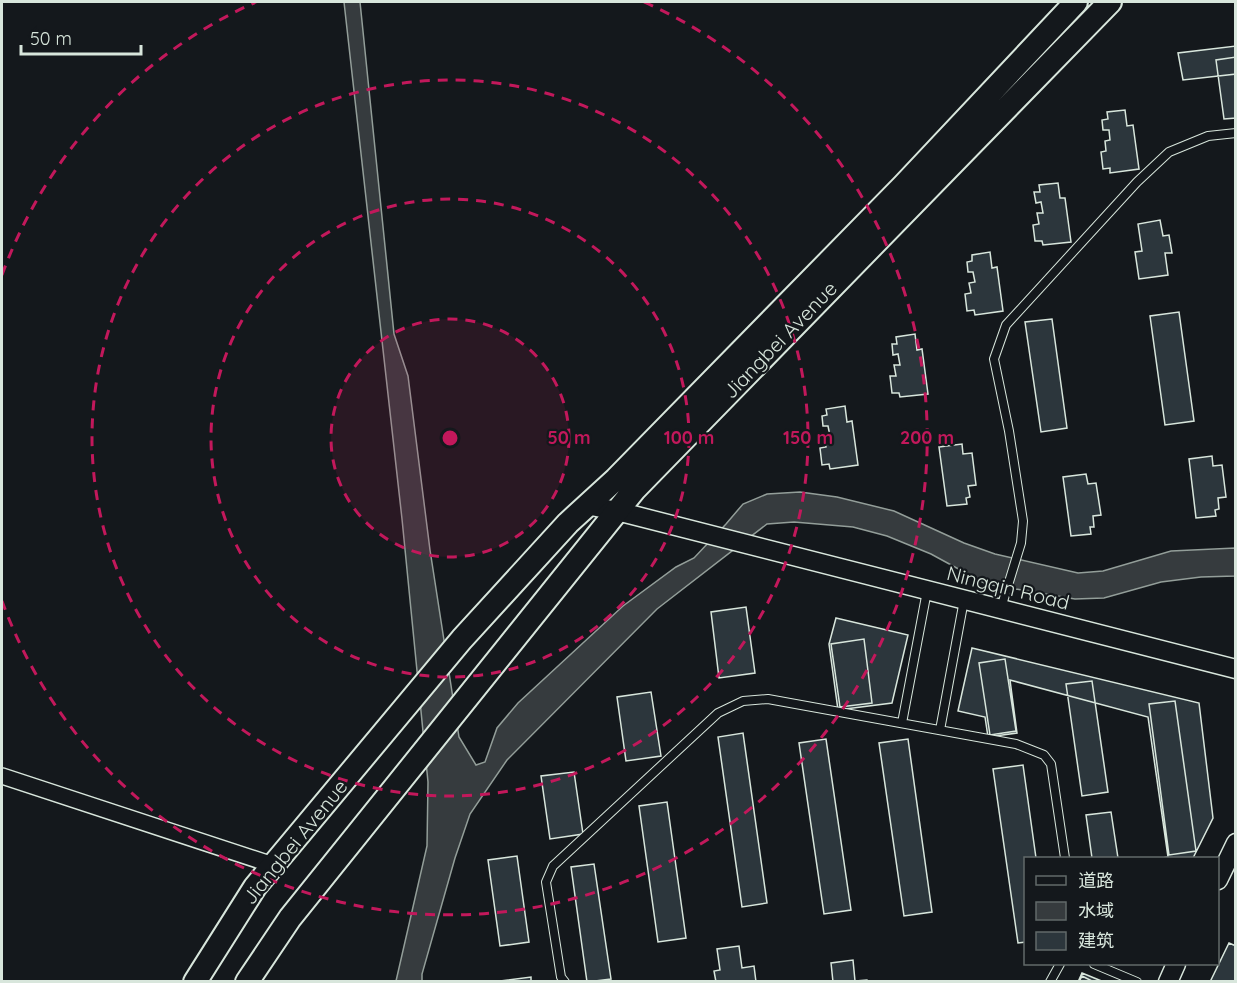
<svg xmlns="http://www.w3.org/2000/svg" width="1237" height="983" font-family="Quicksand,'Noto Sans SC',sans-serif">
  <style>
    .water { fill: #363b3e; stroke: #939e99; stroke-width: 1.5 }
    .building { fill: #2c363c; stroke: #d8e6dc; stroke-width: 1.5 }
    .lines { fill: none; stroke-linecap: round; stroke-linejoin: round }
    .service-casing { stroke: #d8e6dc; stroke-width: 10 }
    .minor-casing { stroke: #d8e6dc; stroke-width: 18 }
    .tertiary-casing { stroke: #d8e6dc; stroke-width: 21 }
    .primary-casing { stroke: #d8e6dc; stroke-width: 26 }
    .service { stroke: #14181c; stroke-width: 8 }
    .minor { stroke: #14181c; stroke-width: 15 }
    .tertiary { stroke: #14181c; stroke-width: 18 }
    .primary { stroke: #14181c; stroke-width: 22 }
    .ring { fill: none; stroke: #c2185b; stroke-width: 3; stroke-dasharray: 10 8 }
    .labels { text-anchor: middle; stroke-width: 4.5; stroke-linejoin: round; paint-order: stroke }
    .street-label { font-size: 20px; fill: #d8e6dc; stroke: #14181c }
    .centre { fill: #c2185b; stroke: #14181c; stroke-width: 3 }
    .ring-label { font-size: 18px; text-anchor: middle; font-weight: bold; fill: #c2185b; stroke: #14181c; stroke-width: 4.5; stroke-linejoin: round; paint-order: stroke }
  </style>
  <rect width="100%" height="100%" fill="#14181c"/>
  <path class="water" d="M344 2H360L394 334 408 376 430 550 459 737 476 765 485 762 497 728 518 703 623 606 676 567 694 558 726 524 743 504 767 494 800 492 837 497 894 511 964 543 995 554 1078 573 1103 571 1171 551 1235 548V576L1201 577 1161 582 1104 598 1075 599 986 584 931 554 887 536 853 527 794 522 767 524 657 609 507 760 470 814 455 858 422 974V981H396L427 846 428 782 402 519Z"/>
  <path class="building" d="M1236 46V74L1183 80 1178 53Z
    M1236 57V118L1224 119 1216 60Z
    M1125 110 1127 126 1133 125 1139 169 1110 173V168L1103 169 1101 152 1106 151 1105 141 1110 140 1109 130H1103L1102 120 1108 119 1107 112Z
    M1058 183 1060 198H1065L1071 242 1043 245 1042 241H1035L1033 225 1039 224 1037 213H1043L1041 202 1036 203 1034 192H1040L1039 185Z
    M1160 220 1163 236 1169 235 1172 253H1165L1168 275 1139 279 1135 252 1142 251 1138 224Z
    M990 252 992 268 997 267 1003 311 975 315 974 310 967 311 965 294 971 293 969 283 975 282 973 272H968L967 262 972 261V255Z
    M1179 312 1194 421 1165 425 1150 316Z
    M1052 319 1067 428 1041 432 1025 322Z
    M915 334 917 350 922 349 928 394 900 397 899 393H892L890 376H896L894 365H900L898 354 893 355 892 344H897L896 337Z
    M845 406 847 422 852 421 858 465 830 469 829 464 822 465 820 448 826 447 824 437 830 436 828 426H823L822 416 827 415 826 409Z
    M962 444 963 454 972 453 976 485 968 486 970 497 966 498 967 504 947 506 939 447Z
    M1212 456 1213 466 1222 465 1226 497 1218 498 1219 509 1215 510 1216 516 1196 518 1189 459Z
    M1086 474 1088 484 1096 483 1101 515 1093 516 1094 527H1090L1091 534 1071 536 1063 477Z
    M746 607 755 673 719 678 711 612Z
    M836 618 908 635 892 703 838 710 829 644Z
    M864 639 872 703 840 707 831 644Z
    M972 648 1199 703 1213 818 1193 858H1162L1168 857 1148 717 1010 680 1017 733 988 737 985 717 958 711Z
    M1005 659 1016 731 990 735 979 663Z
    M1092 681 1108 792 1082 796 1066 684Z
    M651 692 661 756 626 761 617 697Z
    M1175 701 1196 851 1169 855 1149 704Z
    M743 733 767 903 742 907 718 737Z
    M826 739 851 910 824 914 799 743Z
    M908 739 932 912 904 916 879 743Z
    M1023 765 1036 858H1026V942L1018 943 993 769Z
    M574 772 583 834 550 839 541 776Z
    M667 802 686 938 658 942 639 806Z
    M1111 812 1118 858H1092L1086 815Z
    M517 856 529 942 500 946 488 860Z
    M594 864 611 979 587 982 571 867Z
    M1229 943 1236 946V982H1210Z
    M739 946 742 968 754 966 756 982H716L714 971 720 970 717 949Z
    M853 960 855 981 867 980 868 982H833L831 963Z
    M1082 973 1104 982H1078Z
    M1082 976 1094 982H1079Z
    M531 977V982L500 981Z"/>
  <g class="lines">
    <g class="service-casing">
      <path id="service" d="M1001 608 1021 543 1023 521 1009 431 994 359 1006 325 1137 182 1169 152 1208 136 1236 133
        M902 723 927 591
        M940 730 964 600
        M1094 964 1137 982
        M565 982 561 977 546 882 553 866 718 713 743 701 768 699 1016 744 1044 755 1051 764 1065 858
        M1050 982 1060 964"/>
    </g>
    <g class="minor-casing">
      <path id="minor" d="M2 776 273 865"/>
    </g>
    <g class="tertiary-casing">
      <path id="tertiary" d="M586 505 617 511 1236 669
        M1218 880 1236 843
        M1168 982 1176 964"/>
    </g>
    <g class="primary-casing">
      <path id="primary" d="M195 982 255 887 462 639 568 523 616 479 903 186 1076 2
        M247 982 290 918 634 490 1110 2"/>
    </g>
    <use href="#service" class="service"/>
    <use href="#minor" class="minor"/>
    <use href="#tertiary" class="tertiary"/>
    <use href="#primary" class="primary"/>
  </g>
  <circle cx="450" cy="438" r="119" fill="#c2185b" fill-opacity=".12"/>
  <g class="ring">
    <circle cx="450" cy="438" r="119"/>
    <circle cx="450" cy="438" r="239"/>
    <circle cx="450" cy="438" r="358"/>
    <path d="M2 275A477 477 0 0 1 256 2M644 2A477 477 0 1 1 2 601"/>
  </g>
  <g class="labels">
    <g class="street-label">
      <text transform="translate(780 340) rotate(-46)" y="7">Jiangbei Avenue</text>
      <text transform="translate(1008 588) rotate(14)" y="7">Ningqin Road</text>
      <text transform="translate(295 842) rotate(-51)" y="7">Jiangbei Avenue</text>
    </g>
  </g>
  <circle cx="450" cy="438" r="9" class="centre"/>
  <g class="ring-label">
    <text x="569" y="444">50 m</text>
    <text x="689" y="444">100 m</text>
    <text x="808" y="444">150 m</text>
    <text x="927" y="444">200 m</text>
  </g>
  <rect width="1237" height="983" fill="none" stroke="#d8e6dc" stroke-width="6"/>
  <rect x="1024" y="857" width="195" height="108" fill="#14181c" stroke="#626a69" stroke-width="1.5"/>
  <rect x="1036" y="876" width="30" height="9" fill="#14181c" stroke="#626a69" stroke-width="1.5"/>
  <text x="1078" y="887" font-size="18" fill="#d8e6dc">道路</text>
  <rect x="1036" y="902" width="30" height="18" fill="#363b3e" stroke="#626a69" stroke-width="1.5"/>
  <text x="1078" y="917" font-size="18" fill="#d8e6dc">水域</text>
  <rect x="1036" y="932" width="30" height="18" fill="#2c363c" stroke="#626a69" stroke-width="1.5"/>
  <text x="1078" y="947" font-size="18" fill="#d8e6dc">建筑</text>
  <path d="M21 45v9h120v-9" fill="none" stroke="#d8e6dc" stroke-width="3"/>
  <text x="30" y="45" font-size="18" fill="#d8e6dc" stroke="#14181c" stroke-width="4.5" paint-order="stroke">50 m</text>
</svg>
